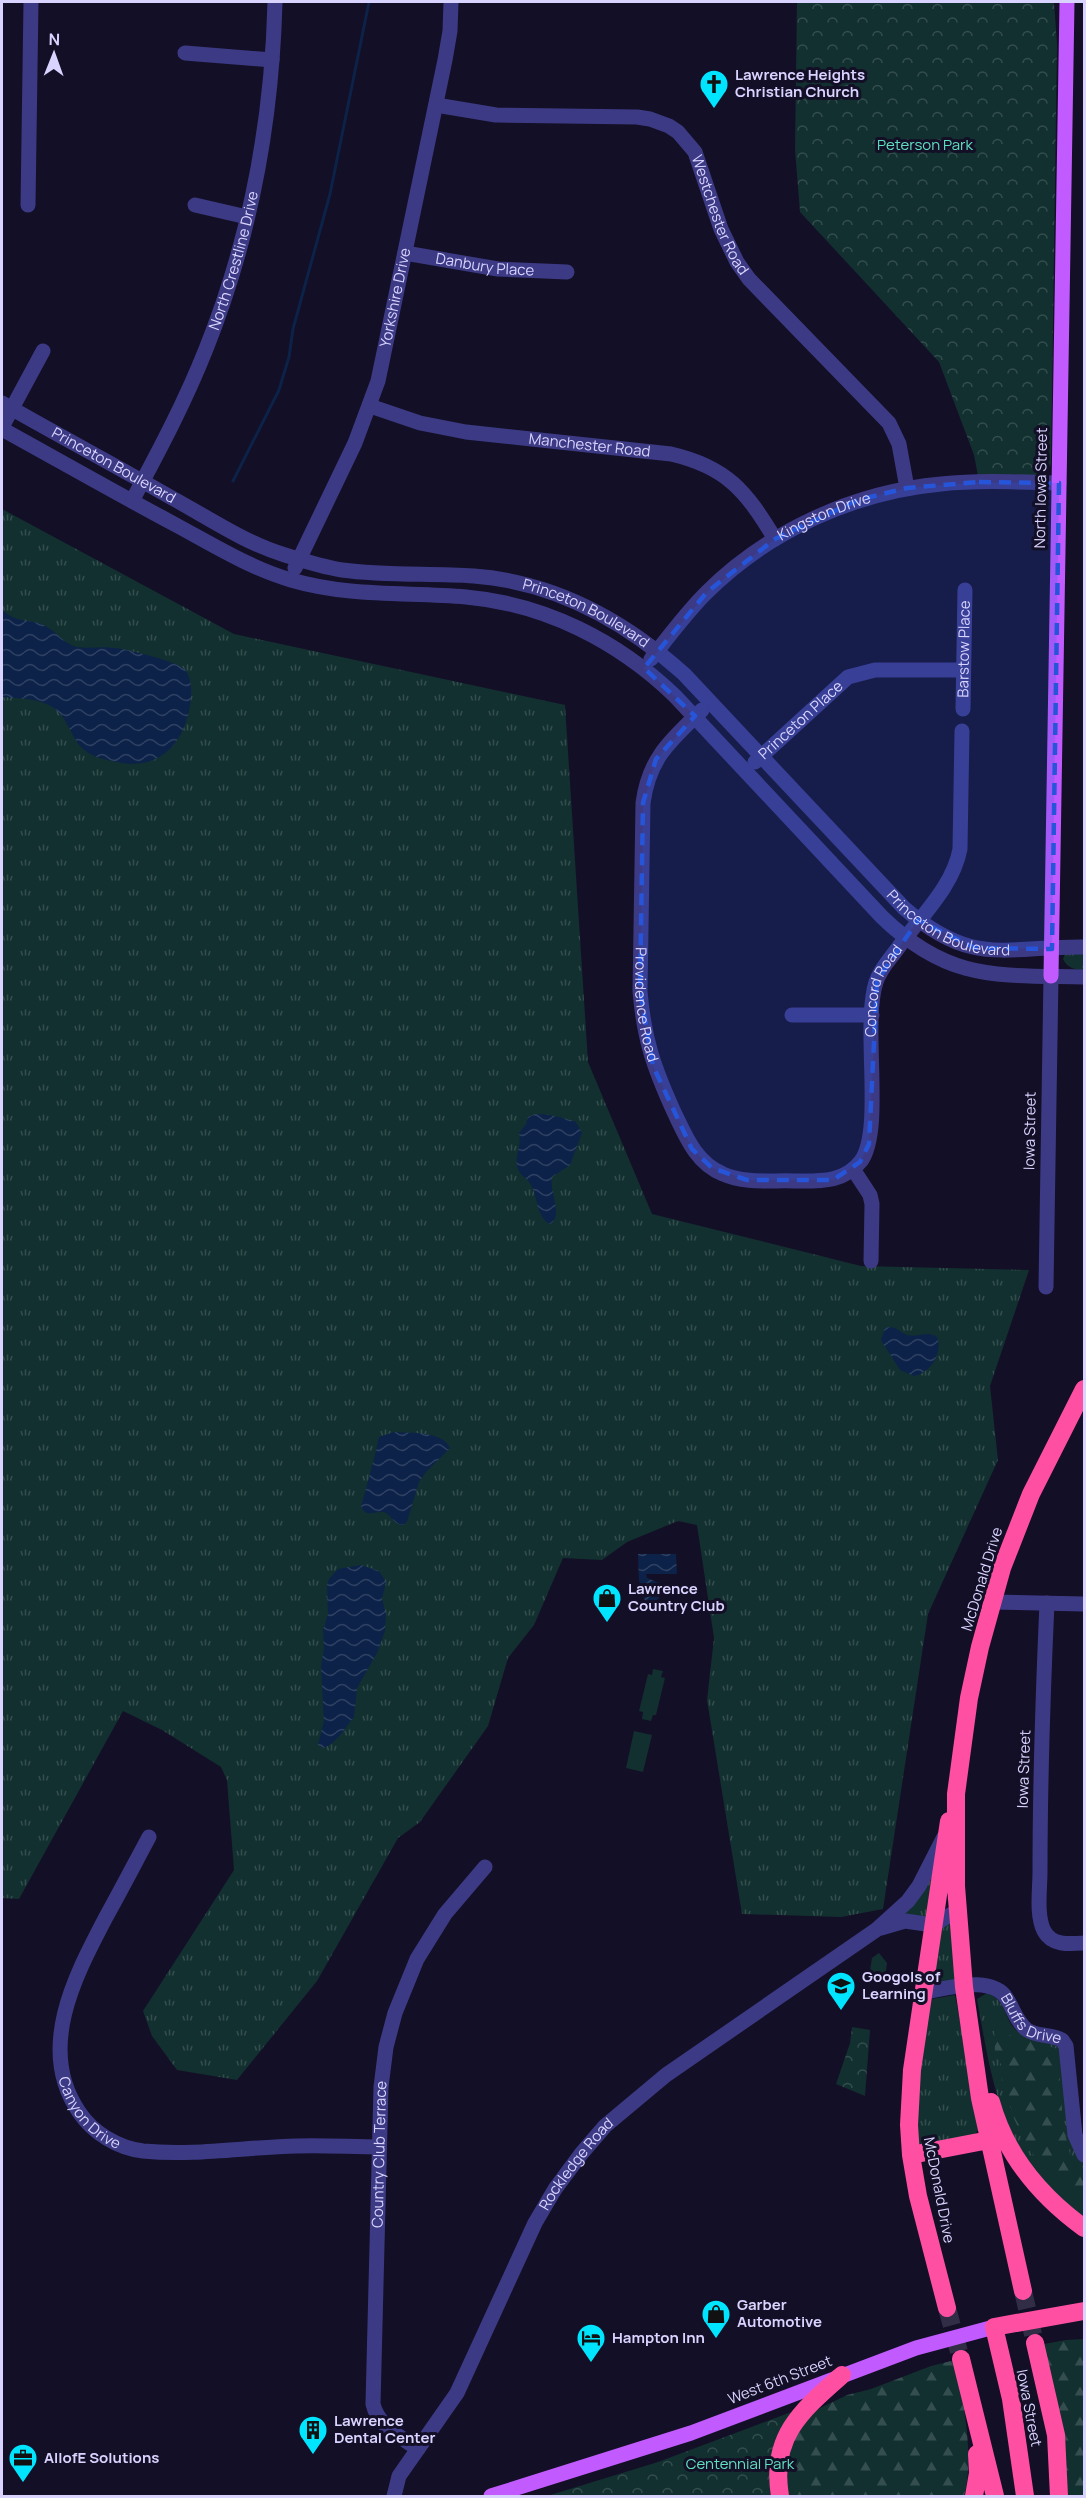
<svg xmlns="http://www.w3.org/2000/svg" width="1086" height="2498" font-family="Manrope,sans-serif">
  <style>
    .grass { fill: url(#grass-tufts) }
    .forest { fill: url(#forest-firs) }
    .park { fill: url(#park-crowns) }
    .pitch { fill: #12302f }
    .water { fill: url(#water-waves) }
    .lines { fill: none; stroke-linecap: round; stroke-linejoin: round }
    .stream { stroke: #0c2248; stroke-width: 3 }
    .highway-tunnel { stroke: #312d47; stroke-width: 18; stroke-dasharray: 18 9; stroke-linecap: butt }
    .minor { stroke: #3d3a85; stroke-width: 15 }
    .major { stroke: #c25bff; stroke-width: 15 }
    .highway { stroke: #ff4fa3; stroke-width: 18 }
    .marked { fill: #2655da; fill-opacity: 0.2; stroke: #2655da; stroke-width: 4.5; stroke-dasharray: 12 8; stroke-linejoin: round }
    .labels { text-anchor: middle; stroke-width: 6; stroke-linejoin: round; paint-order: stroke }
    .poi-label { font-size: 15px; font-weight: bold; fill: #d9d4ff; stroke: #130f26; text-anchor: start }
    .park-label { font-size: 15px; fill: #5fe0c0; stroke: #130f26 }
    .street-label { font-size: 15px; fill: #d9d4ff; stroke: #130f26 }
  </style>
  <defs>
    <pattern id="grass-tufts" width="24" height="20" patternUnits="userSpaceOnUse" patternTransform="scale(1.5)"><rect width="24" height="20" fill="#12302f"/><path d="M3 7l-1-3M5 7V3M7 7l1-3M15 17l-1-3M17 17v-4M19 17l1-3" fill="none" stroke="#344d4e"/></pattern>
    <pattern id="forest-firs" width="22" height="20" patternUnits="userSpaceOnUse" patternTransform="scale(1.5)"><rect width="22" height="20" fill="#12302f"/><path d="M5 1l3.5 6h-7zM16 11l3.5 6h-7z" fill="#344d4e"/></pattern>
    <pattern id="park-crowns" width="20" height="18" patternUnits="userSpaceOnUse" patternTransform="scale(1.5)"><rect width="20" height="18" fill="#12302f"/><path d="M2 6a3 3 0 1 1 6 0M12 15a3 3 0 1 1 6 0" fill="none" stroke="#344d4e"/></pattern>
    <pattern id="water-waves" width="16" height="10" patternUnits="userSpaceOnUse" patternTransform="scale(1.5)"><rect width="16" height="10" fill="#0c2248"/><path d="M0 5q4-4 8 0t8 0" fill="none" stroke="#2f4163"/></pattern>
  </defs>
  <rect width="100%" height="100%" fill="#130f26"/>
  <path class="grass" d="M2 509 234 634 565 705 588 1062 652 1214 861 1266 1029 1270 990 1386 998 1460 928 1614 883 1909 841 1917 742 1914 707 1700 714 1638 697 1525 678 1521 627 1542 602 1560 563 1558 534 1625 508 1658 488 1726 420 1822 398 1838 317 1981 237 2080 177 2070 152 2036 143 2011 234 1870 227 1780 221 1767 162 1730 123 1711 19 1899 2 1898Z
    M1065 954H1084V970C1076 970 1067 968 1063 959Z
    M933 1873 930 1917 897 1916Z
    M951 1921 955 1980 937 1983 935 1982 937 1928Z
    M987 1993C1009 2001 1003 2023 1020 2033 1032 2040 1051 2038 1060 2049L1076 2154 1084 2165V2218C1003 2156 994 2095 977 1999Z
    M955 1995 980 2128 974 2135 920 2145 918 2143 916 2111 928 2005 932 1999Z"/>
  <path class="forest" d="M998 2023 1006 2028 1009 2035 1058 2049C1061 2082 1060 2157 1084 2178V2205L1070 2195 1054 2179 1035 2157 1022 2136 1012 2114 1009 2095 1002 2084 1001 2064 995 2053 994 2025Z
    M1084 2339V2496H1066L1039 2345 1066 2340Z
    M955 2360C963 2399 975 2458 964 2496H787L786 2448 810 2417 820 2408 847 2395 871 2389 931 2366Z"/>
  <path class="park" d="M797 2H1054L1057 44 1051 464 1048 471 1041 476H978L974 455 939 362 800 212 795 150Z
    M879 1953 887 1963 885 1979 869 1977 872 1958Z
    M852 2027 870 2030 865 2096 836 2084 850 2043Z
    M794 2411 773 2496H547L658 2462Z"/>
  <path class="pitch" d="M653 1669 663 1671 661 1677 665 1678 656 1715H653L651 1721 642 1719 643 1712 639 1711 648 1674 652 1675Z
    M634 1731 652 1735 643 1772 626 1768Z"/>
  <path class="water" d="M2 610C21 626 31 617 47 627 58 633 64 644 77 647 89 649 102 646 114 648 127 649 174 661 183 668 191 674 192 690 191 698 187 740 162 772 117 762 105 760 92 757 83 749 71 738 68 718 54 708 37 697 20 699 2 697Z
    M535 1114C550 1114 562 1117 576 1122L582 1133 570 1165 552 1177C549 1192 564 1216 550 1224 536 1217 538 1197 531 1185 527 1177 519 1176 517 1166 515 1154 522 1145 519 1133L526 1124 528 1117Z
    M889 1327C898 1327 899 1332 907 1335 918 1338 927 1330 937 1337 943 1353 931 1373 914 1376L900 1370 881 1340 885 1328Z
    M394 1432C410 1433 443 1431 450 1448L426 1472 419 1482 407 1522 403 1525C392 1524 392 1514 383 1512 373 1511 367 1518 361 1507 367 1484 374 1461 379 1437Z
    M638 1554H676L677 1574H646L647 1578 664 1585 658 1599 649 1607C637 1590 639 1574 638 1554Z
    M361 1565 379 1571 386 1582 382 1599 386 1614 385 1631 377 1653 357 1688 354 1717C346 1727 336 1744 323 1748L318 1745 324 1721 321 1666 324 1648 323 1631 328 1614 327 1585 329 1579 338 1569Z"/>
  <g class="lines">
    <path class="stream" d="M233 481 279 390 289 357 293 329 330 194 369 2"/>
    <path class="highway-tunnel" d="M1023 2291 1035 2343
      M947 2308 961 2359"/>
    <g class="minor">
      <path d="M185 53 272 60"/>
      <path id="s1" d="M436 105 496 115 637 117 650 119 669 126 678 132 695 152 721 229 737 262 749 279 889 423 899 444 907 488"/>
      <path d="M28 205 31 2"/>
      <path d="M195 205 247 217"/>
      <path id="s2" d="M405 253 498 269 567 272"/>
      <path id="s3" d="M2 403C58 435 116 466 172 498 209 518 245 543 285 555 304 561 323 567 342 570 386 576 430 573 474 576 554 582 625 621 684 674L904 908C973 968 1005 946 1084 947"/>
      <path id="s4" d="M370 406 420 423 466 432 671 454C727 467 746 491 775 539"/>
      <path d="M2 427 43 351"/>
      <path d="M2 429C60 461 118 494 176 525 213 545 250 568 291 580 349 597 406 592 466 597 545 604 618 641 675 696L882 917C949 982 998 975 1084 977"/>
      <path id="s5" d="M132 501C159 451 185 402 206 349 250 239 272 120 275 2"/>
      <path id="s6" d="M295 568 355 443 378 381 445 60 450 31 451 2"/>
      <path id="s7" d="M651 659C669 636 686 613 706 593 768 531 854 492 941 484 980 480 1020 482 1059 483"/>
      <path id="s8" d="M963 709 965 590"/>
      <path id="s9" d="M702 710C670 741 649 758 643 803L640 991C644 1040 654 1068 674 1112 686 1137 696 1163 723 1174 745 1184 772 1180 795 1181 819 1181 844 1183 861 1161 884 1129 862 1026 876 982 880 969 890 959 898 948 920 917 953 887 960 849L962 731"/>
      <path id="s10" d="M755 762 848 677 875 670H963"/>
      <path d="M792 1015H872"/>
      <path d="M853 1169 870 1195 872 1204 871 1261"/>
      <path d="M1046 1287 1051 976"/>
      <path d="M992 1602 1084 1604"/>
      <path d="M1047 1603C1043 1692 1040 1783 1040 1872 1040 1889 1036 1915 1044 1931 1052 1946 1070 1944 1084 1943"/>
      <path id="s11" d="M149 1837C135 1863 121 1890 106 1917 75 1976 36 2049 79 2112 93 2133 118 2148 143 2151 195 2156 246 2147 297 2146 325 2145 352 2147 379 2147"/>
      <path d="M881 1928 905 1921 933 1925 957 1911"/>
      <path id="s12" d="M924 1992C947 1989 992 1974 1007 1999 1014 2010 1016 2021 1027 2030 1038 2037 1051 2034 1062 2040L1066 2046 1075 2135 1084 2155"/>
      <path id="s13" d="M418 2449C401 2437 378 2426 373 2404L381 2087 386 2047 395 2013 417 1959 445 1914 485 1867"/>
      <path id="s14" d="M394 2496 399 2476 457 2393 535 2223 555 2189 581 2154 605 2126 666 2075 876 1930 908 1901 919 1886 944 1837"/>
    </g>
    <path class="major" d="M1051 976 1067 2
      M491 2496 691 2433 916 2348 994 2327"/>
    <path class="highway" d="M991 2102C1006 2156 1040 2196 1084 2228
      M911 2155 989 2140
      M1023 2291 980 2098 964 1987 956 1886V1794L969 1698 980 1647 1002 1568 1031 1494 1084 1389
      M947 2308 918 2196 911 2155 909 2125 912 2070 949 1821
      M1035 2343 1056 2435 1059 2496
      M961 2359 995 2496
      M780 2496C770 2437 801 2411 842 2375
      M974 2496 978 2473 977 2454
      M1025 2496 1011 2399 994 2327 1084 2311"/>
  </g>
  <path class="marked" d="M979 482 1059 483 1052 949 975 948 918 920 877 981 869 1144 860 1162 833 1180H747L712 1168 692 1149 653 1066 640 991 643 803 656 759 695 716 644 668 707 592 775 539 858 500 907 488Z"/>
  <defs>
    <g id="church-pin" transform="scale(1.5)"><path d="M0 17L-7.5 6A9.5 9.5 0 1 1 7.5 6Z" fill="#00e5ff" stroke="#130f26"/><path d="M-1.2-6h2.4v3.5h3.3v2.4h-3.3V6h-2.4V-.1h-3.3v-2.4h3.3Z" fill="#111"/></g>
    <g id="shop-pin" transform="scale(1.5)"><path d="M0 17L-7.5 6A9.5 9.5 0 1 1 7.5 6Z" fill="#00e5ff" stroke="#130f26"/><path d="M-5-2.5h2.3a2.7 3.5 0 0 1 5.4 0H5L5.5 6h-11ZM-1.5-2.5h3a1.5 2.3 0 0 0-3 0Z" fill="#111"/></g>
    <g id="school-pin" transform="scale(1.5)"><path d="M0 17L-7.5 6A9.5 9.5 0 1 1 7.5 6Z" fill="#00e5ff" stroke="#130f26"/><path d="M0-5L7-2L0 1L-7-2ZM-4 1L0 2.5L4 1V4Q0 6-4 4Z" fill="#111"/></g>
    <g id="hotel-pin" transform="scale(1.5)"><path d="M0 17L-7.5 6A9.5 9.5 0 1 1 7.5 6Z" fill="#00e5ff" stroke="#130f26"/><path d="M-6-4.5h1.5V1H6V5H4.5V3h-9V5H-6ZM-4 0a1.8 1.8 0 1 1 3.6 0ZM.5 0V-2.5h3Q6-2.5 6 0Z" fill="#111"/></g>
    <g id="building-pin" transform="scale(1.5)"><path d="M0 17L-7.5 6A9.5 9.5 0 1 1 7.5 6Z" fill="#00e5ff" stroke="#130f26"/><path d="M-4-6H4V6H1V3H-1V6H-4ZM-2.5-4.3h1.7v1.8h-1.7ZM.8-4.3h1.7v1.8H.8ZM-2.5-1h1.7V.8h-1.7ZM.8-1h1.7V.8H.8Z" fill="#111"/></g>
    <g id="office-pin" transform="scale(1.5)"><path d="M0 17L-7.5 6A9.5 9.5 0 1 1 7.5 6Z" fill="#00e5ff" stroke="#130f26"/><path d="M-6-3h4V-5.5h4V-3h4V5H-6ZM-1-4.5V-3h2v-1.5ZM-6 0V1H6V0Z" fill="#111"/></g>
  </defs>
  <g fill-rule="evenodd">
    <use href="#church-pin" x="714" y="84"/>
    <use href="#shop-pin" x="607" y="1598"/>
    <use href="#school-pin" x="841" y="1986"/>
    <use href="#shop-pin" x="716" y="2314"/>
    <use href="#hotel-pin" x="591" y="2338"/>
    <use href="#building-pin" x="313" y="2430"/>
    <use href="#office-pin" x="23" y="2458"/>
  </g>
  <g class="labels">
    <g class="poi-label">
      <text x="735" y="80">Lawrence Heights<tspan x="735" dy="17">Christian Church</tspan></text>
      <text x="628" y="1594">Lawrence<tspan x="628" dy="17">Country Club</tspan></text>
      <text x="862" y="1982">Googols of<tspan x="862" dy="17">Learning</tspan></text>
      <text x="737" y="2310">Garber<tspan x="737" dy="17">Automotive</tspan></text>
      <text x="612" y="2343">Hampton Inn</text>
      <text x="334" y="2426">Lawrence<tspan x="334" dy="17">Dental Center</tspan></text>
      <text x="44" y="2463">AllofE Solutions</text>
    </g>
    <g class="park-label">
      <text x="925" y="150">Peterson Park</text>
      <text x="740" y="2469">Centennial Park</text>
    </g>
    <g class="street-label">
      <text dy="5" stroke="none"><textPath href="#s1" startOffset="340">Westchester Road</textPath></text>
      <text dy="5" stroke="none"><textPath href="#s5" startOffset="262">North Crestline Drive</textPath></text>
      <text dy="5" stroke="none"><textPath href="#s2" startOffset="81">Danbury Place</textPath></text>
      <text dy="5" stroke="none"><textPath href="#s6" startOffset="290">Yorkshire Drive</textPath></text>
      <text dy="5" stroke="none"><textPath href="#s4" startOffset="224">Manchester Road</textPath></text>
      <text dy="5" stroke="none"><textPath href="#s3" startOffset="128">Princeton Boulevard</textPath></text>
      <text transform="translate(1041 488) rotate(-89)" y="5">North Iowa Street</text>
      <text dy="5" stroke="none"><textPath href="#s7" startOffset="228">Kingston Drive</textPath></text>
      <text dy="5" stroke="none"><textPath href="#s3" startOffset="632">Princeton Boulevard</textPath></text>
      <text dy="5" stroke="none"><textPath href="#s8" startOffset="60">Barstow Place</textPath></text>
      <text dy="5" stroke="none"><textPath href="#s10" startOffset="62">Princeton Place</textPath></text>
      <text dy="5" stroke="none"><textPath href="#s3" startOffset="1118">Princeton Boulevard</textPath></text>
      <text dy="5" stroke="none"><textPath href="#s9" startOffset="828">Concord Road</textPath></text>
      <text dy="5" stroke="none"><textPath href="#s9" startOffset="315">Providence Road</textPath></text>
      <text transform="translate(1030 1131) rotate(-89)" y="5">Iowa Street</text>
      <text transform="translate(982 1579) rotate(-73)" y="5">McDonald Drive</text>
      <text transform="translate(1024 1769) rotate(-88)" y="5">Iowa Street</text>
      <text dy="5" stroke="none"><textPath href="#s12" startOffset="122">Bluffs Drive</textPath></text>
      <text dy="5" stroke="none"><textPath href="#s11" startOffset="306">Canyon Drive</textPath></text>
      <text dy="5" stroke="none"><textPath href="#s13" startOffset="315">Country Club Terrace</textPath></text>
      <text dy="5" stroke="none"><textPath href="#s14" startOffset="381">Rockledge Road</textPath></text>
      <text transform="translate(939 2190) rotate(79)" y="5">McDonald Drive</text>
      <text transform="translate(780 2380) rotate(-21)" y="5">West 6th Street</text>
      <text transform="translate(1029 2408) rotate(79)" y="5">Iowa Street</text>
    </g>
  </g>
  <rect width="1086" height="2498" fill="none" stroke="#d9d4ff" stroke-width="6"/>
  <g transform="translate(54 54) rotate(1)" stroke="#130f26" stroke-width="4.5" paint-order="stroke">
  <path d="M0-4.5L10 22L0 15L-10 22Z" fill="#d9d4ff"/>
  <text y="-9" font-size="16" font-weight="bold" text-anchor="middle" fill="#d9d4ff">N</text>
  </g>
</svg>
